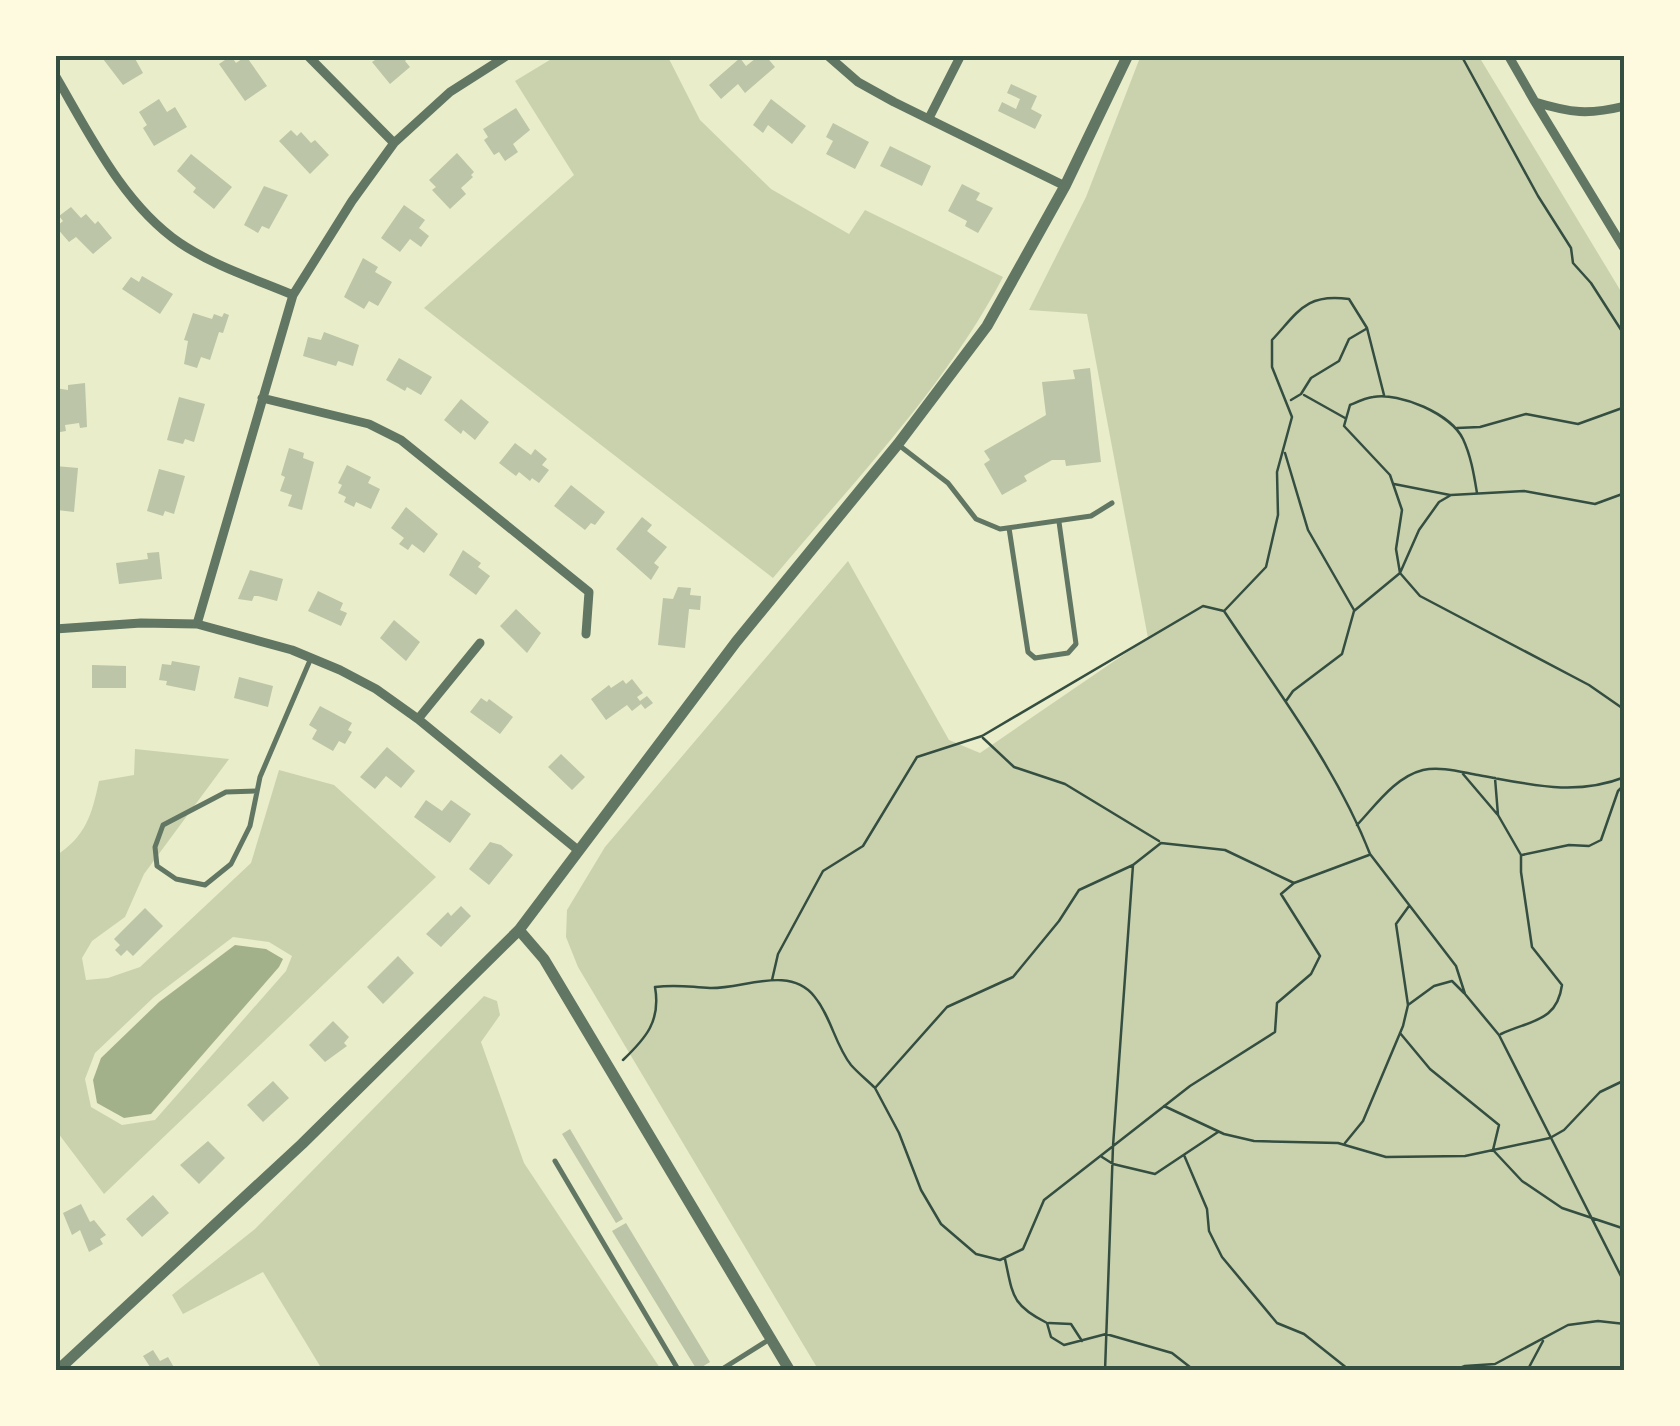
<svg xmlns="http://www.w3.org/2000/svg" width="1680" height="1426" font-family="Signika,sans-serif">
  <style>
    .green { fill: #cad2ad; fill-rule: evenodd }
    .water { fill: #a3b18a }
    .building { fill: #bcc5a7 }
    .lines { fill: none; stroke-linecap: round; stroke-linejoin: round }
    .path { stroke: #344e41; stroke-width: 2.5 }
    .service { stroke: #617663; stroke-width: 5 }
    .minor { stroke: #617663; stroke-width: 9 }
    .tertiary { stroke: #617663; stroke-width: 11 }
    .neatline { fill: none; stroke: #344e41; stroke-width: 4 }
  </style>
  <rect width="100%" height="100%" fill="#e9edc9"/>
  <path class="green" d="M558 55H667L700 120 771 189 849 234 865 210 1003 277C945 388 853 482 773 578L424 308 574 175 515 81Z
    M1141 55H1478L1625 298V1371H819L578 967 566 937 567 910 605 847 848 561 949 740 980 753 1148 638 1087 314 1029 310 1086 197Z
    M135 749 229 759 144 874 125 917 92 941 82 958 86 980 108 978 140 967 251 863 279 770 334 785 436 877 104 1194 55 1129V856C86 837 92 814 99 781L134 775ZM233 937 269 942 292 956 286 971 155 1120 122 1125 91 1107 85 1079 95 1053 154 997Z
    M484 996 497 1001 500 1015 481 1042 524 1163 662 1371H323L263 1272 183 1314 172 1295 255 1229Z"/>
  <path class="water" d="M235 945 266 949 283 959 279 967 151 1114 124 1118 97 1103 93 1080 101 1058 159 1002Z"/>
  <path class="building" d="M100 55H133L143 73 123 85Z
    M370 55H411L405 61 410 67 390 84 372 62 375 60Z
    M760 55H765L775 67 745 93 738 84 721 99 709 85 740 58 746 66Z
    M231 56 236 63 246 56 267 86 245 101 219 64Z
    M1011 84 1037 96 1031 109 1042 115 1035 129 998 111 1002 102 1016 109 1020 99 1007 93Z
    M159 99 167 112 175 107 187 127 154 146 143 128 147 125 139 112Z
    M771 99 806 126 792 144 768 125 763 133 753 125Z
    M516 108 530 130 513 144 518 152 505 161 499 152 494 155 484 140 488 137 483 129Z
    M833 123 869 142 855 169 826 154 833 141 826 137Z
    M291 130 297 136 301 132 311 143 315 140 329 155 310 174 279 141Z
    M890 146 931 166 922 186 880 166Z
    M457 153 474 172 471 175 473 177 461 188 466 194 450 209 432 190 436 187 429 180Z
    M191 154 232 187 214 209 193 192 196 188 177 171Z
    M962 184 980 193 976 200 993 208 978 233 965 226 967 221 948 211Z
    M264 186 288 195 269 229 262 226 258 233 244 225Z
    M404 205 425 220 419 228 429 236 421 247 410 239 400 252 381 238Z
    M71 207 81 218 86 214 95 224 98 221 112 238 93 254 76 237 69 242 56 227 63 221 59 216Z
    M363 258 378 267 375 272 392 282 378 306 369 301 364 309 344 297Z
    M142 276 173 294 160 314 122 289 131 277 139 282Z
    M193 313 212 319 214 314 222 317 224 313 229 315 223 333 219 332 210 360 201 357 197 368 184 364 188 341 184 340Z
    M324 332 359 345 353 366 338 361 336 366 303 356 308 337 321 340Z
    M399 358 432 377 421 395 407 387 405 391 386 380Z
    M1090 368 1101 462 1066 466 1065 460H1052L1024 476 1027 481 1002 495 984 464 990 460 984 451 1046 415 1042 382 1075 379 1073 370Z
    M85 383 87 427 80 428 79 423 65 425 66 431 55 433V388L68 390V385Z
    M179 397 205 404 194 442 185 439 183 444 167 440Z
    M461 399 489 422 475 440 463 430 461 434 444 420Z
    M515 443 531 455 535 449 547 459 542 465 549 470 539 483 532 478 530 481 519 472 516 476 499 463Z
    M289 448 304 453 303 458 314 462 302 510 288 506 292 495 280 491 285 477 281 475Z
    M347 465 371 477 368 483 380 489 371 509 356 502 354 507 344 502 346 497 338 493 342 485 338 483Z
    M55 466 78 468 74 512 57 510Z
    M159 469 185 476 174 514 165 511 163 516 147 511Z
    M571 485 605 512 595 525 591 523 585 530 554 506Z
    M406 507 438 534 424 553 412 544 408 550 399 544 404 538 391 528Z
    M642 517 652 525 647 531 667 547 654 563 659 567 651 580 616 549Z
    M463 550 481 563 478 567 490 576 476 595 449 575Z
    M159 552 162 579 119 584 116 563 148 559 147 553Z
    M250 570 283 579 277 601 258 596H254L252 601 238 599Z
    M678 587 691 588 690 595 701 596 700 610 689 609 685 648 658 645 663 598 673 599Z
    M318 591 343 603 340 610 347 613 341 626 308 611Z
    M516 609 541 633 527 653 500 626Z
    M394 620 420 642 406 661 380 638Z
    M172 661 200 666 195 691 166 685 167 681 159 680 162 664 171 665Z
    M92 665 126 666V688H92Z
    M239 677 273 686 268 707 234 698Z
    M632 679 643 693 637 697 640 701 647 696 653 703 645 709 641 704 632 711 627 705 606 720 591 699 609 685 611 688 623 680 626 684Z
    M481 698 487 702 489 699 513 717 500 734 470 712Z
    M320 706 352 723 348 730 352 732 345 744 339 741 333 751 312 739 317 730 309 725Z
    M387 747 415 771 401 788 386 776 375 789 360 777Z
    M561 754 585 777 572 790 548 767Z
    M426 800 442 811 451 800 471 814 450 843 414 817Z
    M490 842 501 845 513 855 489 885 469 869Z
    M461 906 471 916 441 947 426 934 448 912 451 916Z
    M145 908 163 926 133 956 127 950 121 956 115 950 120 945 114 939Z
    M398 956 414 973 383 1004 367 987Z
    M333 1021 349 1037 344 1043 347 1046 325 1062 309 1045Z
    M273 1081 289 1098 263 1122 247 1105Z
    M570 1129 623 1219 616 1223 562 1134Z
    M208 1141 225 1158 199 1184 180 1165Z
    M153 1195 169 1213 142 1237 126 1219Z
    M81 1204 90 1222 94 1220 106 1235 100 1239 103 1244 89 1252 80 1230 72 1235 63 1213Z
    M626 1223 710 1362 697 1370 612 1231Z
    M153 1350 160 1361 168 1357 176 1371H142L150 1367 143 1356Z"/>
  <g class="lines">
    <path class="path" d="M1461 55 1538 196 1571 248 1573 263 1591 283 1625 336
      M1304 395 1345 418
      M1291 400 1301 394 1311 378 1339 361 1349 339 1366 329
      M1457 428 1480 427 1526 414 1578 424 1625 407
      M1285 453 1308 530 1354 610
      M1394 484 1450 495
      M1477 493C1474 475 1471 456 1463 439 1451 414 1400 392 1373 397 1365 398 1357 402 1350 405L1344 426 1390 475 1402 510 1396 549 1400 573 1420 596 1589 685 1625 710
      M1225 610 1266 567 1278 515 1277 472 1292 417 1272 367V340C1299 311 1306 293 1349 299L1367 328 1384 395
      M1286 701 1293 691 1342 654 1354 611 1400 573 1419 530 1439 502 1451 495 1524 491 1595 504 1625 493
      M983 738 1014 767 1065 784 1159 841
      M1463 774 1497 814
      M1495 778 1498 815 1521 855V872L1532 947 1562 985C1557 1022 1531 1020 1501 1034
      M1357 825C1376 805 1395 777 1423 770 1440 766 1461 772 1478 775 1529 784 1574 797 1625 777
      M1522 855 1569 845 1589 846 1601 840 1618 791 1625 784
      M1133 865 1079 890 1059 921 1013 977 947 1007 875 1088 899 1133 921 1190 941 1224 976 1254 1000 1260 1023 1249 1044 1200 1190 1086 1275 1032 1277 1003 1311 974 1320 956 1281 894 1294 883
      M772 980 778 954 823 871 863 846 917 757 982 736 1203 606 1224 611C1276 689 1336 767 1370 854L1456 966 1465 994 1499 1035 1625 1284
      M1408 1005 1434 986 1452 981 1464 993
      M1400 1033 1430 1069 1499 1125 1493 1150 1522 1181 1562 1208 1625 1229
      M623 1060C646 1038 661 1021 655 987 677 984 689 987 710 988 743 989 789 965 814 996 831 1016 835 1045 851 1065 858 1073 867 1080 874 1087
      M1164 1106 1224 1134 1254 1141 1338 1143 1386 1157 1465 1156 1550 1138 1564 1130 1600 1092 1625 1080
      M1345 1143 1363 1121 1403 1026 1408 1005 1396 924 1409 906
      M1184 1155 1207 1209 1209 1231 1222 1257 1277 1323 1304 1334 1348 1369 1371 1371
      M1102 1157 1113 1164 1155 1174 1218 1132
      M1005 1259C1013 1295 1011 1305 1047 1323L1051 1337 1064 1345 1106 1334 1172 1353 1195 1371
      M1049 1323 1071 1324 1082 1341
      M1105 1371 1113 1146 1133 865 1161 843 1225 850 1294 883 1369 855
      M1452 1371 1465 1366 1495 1364 1568 1325 1598 1321 1625 1324
      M1527 1371 1543 1341"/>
    <path class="service" d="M900 446 948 483 976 519 1000 529 1091 516 1112 503
      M1009 528 1028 652 1035 658 1068 653 1076 644 1059 522
      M257 791 226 792 163 825 155 847 157 866 176 879 205 885 231 864 250 826 260 777 311 658
      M555 1161 679 1371
      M719 1371 770 1339"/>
    <path class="minor" d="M307 55 394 143
      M827 55 858 82 894 102 1065 186
      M1508 55 1535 102C1571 113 1588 115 1625 106
      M55 75C89 133 123 204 180 243 214 266 255 279 293 295
      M1535 102 1625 250
      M929 118 961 55
      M262 398 369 424 401 440 589 592 586 634
      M197 624 293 295 352 201 394 143 450 92 508 55
      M55 629 141 623 197 624 292 650 340 670 376 689 418 719 579 851
      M418 719 480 643"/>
    <path class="tertiary" d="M519 930 544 959 790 1371
      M57 1371 302 1144 519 930 736 642 898 444 987 326 1065 186 1128 55"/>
  </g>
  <rect width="1680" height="1426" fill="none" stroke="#fefae0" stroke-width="115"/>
  <rect x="58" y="58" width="1564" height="1310" class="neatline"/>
</svg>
